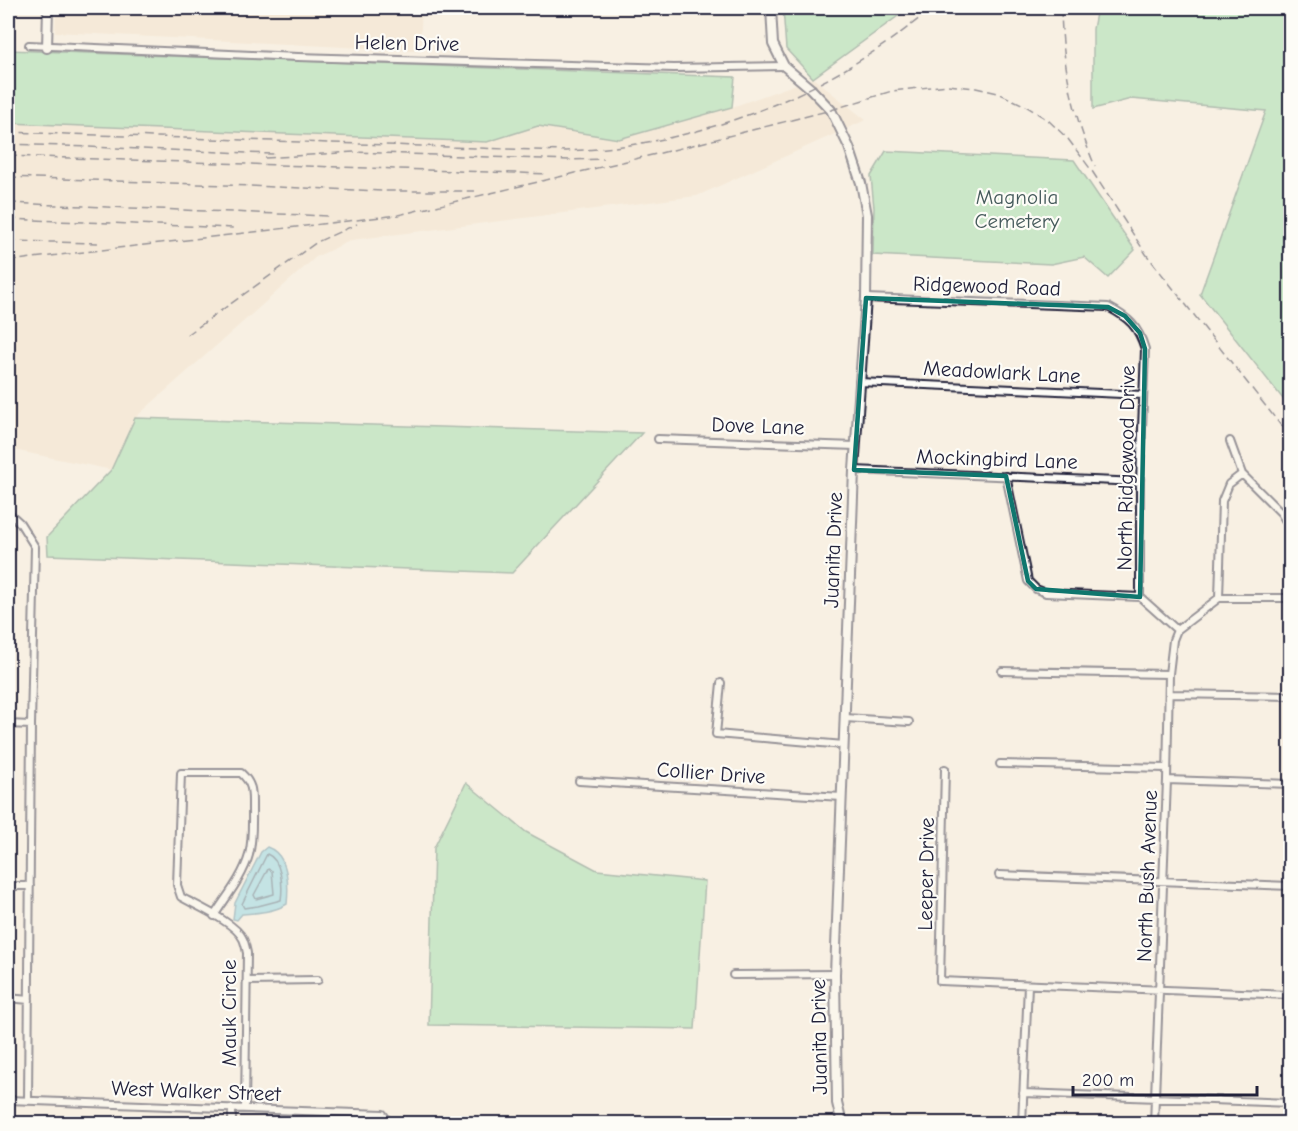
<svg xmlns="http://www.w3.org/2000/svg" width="1298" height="1131" font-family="'Comic Neue',sans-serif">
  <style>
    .built { fill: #f2e1cb }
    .green { fill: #96dba7; stroke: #5c7e71; stroke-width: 1.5 }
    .water { fill: #85d3e4; stroke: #5d8ca0; stroke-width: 1.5 }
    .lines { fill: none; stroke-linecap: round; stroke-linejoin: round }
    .shore { stroke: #4a697f; stroke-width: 1.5 }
    .minor-casing { stroke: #22223b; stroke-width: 10 }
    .tertiary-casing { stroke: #22223b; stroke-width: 12 }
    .minor { stroke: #fdfcf7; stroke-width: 6 }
    .tertiary { stroke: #fdfcf7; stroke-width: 8 }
    .rail { stroke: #22223b; stroke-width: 1.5; stroke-dasharray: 9 4.5; stroke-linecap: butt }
    .marked { fill: none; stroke: #0f766e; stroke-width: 4.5; stroke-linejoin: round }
    .labels { text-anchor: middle; stroke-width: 4.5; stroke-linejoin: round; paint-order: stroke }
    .street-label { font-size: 21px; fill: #22223b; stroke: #fdfcf7 }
    .park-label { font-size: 21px; fill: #455a5b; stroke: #fdfcf7 }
  </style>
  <rect width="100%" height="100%" fill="#f8f0e3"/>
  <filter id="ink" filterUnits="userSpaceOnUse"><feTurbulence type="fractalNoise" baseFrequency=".0167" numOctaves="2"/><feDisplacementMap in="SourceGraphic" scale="12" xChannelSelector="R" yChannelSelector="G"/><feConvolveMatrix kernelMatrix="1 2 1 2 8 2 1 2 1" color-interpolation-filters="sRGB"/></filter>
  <g filter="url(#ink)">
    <path class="built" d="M56 8H422L420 51 55 32Z
      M813 78 866 120 697 196 352 240 316 257 135 418 112 470 8 449V123L487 142 538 126 619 139 732 107Z"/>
    <path class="green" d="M783 8H909L813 78 786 49Z
      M1097 8H1290V404H1287L1200 294 1266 111 1131 99 1093 109V29Z
      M8 50 735 77 732 107 619 139 538 126 487 142 8 123Z
      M886 151 1074 160 1135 250 1108 278 1084 257 1051 264 873 255 874 208 871 176Z
      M135 418 642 433 512 573 48 555 47 537 111 470Z
      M466 783 526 832 597 870 705 881 695 1029 429 1025 434 848Z"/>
    <path class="water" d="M267 847C289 855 289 884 287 904 274 912 257 913 242 914L237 920 233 919 235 903 261 852Z"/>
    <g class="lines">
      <path class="shore" d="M267 854C282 860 283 886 281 900L258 906 244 908 242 904Z
        M268 869 272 871 274 894 256 899 254 895Z"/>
      <g class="minor-casing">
        <path id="minor" d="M29 45 298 57 674 68 784 66
          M866 298 1108 307C1129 318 1138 326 1145 349L1140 482V597L1177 630
          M859 382 1143 395
          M658 439 856 446
          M854 470 1140 482
          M1242 474 1281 513 1290 528
          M1006 476 1028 581 1036 589 1046 593 1140 597
          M8 512 20 523 35 547 31 725 28 1100
          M1219 598H1290
          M1002 671 1169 674
          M721 683 716 734 844 745
          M1169 694 1290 696
          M845 718 909 722
          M8 724 31 725
          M1000 764 1167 768
          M945 769 940 981 1290 995
          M1167 780 1290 784
          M579 781 842 797
          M999 875 1290 886
          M8 886H30
          M214 916C226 897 243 877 249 855 253 839 252 823 252 807 252 792 253 784 241 773H181L177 885 181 897C197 906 236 923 243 939 245 943 246 949 247 953L245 1109
          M733 975 835 974
          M247 981 318 980
          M8 998 29 1000
          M1023 1093 1290 1103
          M8 1100 383 1114 390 1124
          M232 1124V1109
          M1022 1124 1028 985
          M1154 1124 1167 780 1169 674 1173 640 1177 630 1219 598 1222 501 1229 484 1242 474 1230 441
          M1288 1124 1290 1068"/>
      </g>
      <g class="tertiary-casing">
        <path id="tertiary" d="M771 8 773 44 784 66 810 88 831 110 849 147 861 183 867 215 866 298 854 470 835 974 837 1103 842 1124
          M47 48 48 8"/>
      </g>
      <use href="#minor" class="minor"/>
      <use href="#tertiary" class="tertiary"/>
      <path class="rail" d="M1061 8C1062 63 1073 115 1095 166
        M8 132 565 151C699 146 829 95 932 8
        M8 144 274 154
        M8 156 547 174
        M265 158 354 152 570 160 604 159
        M8 177 384 191H475
        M8 203 329 216
        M8 219 234 228
        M8 241 99 243
        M8 261 398 215 673 150 831 110 892 91 948 85 976 88 998 93 1024 105 1048 120 1068 139 1092 171 1146 254 1290 437
        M187 335 317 242 357 224"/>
    </g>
  </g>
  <path d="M0 0H1298V1131H0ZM866 298 1108 307 1125 316 1140 333 1145 349 1140 597 1036 589 1028 581 1006 476 854 470Z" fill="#f8f0e3" fill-opacity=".55" fill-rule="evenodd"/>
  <path class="marked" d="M866 298 1108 307 1125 316 1140 333 1145 349 1140 597 1036 589 1028 581 1006 476 854 470Z"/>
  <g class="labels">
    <g class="street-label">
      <text transform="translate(407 43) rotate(1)" y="7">Helen Drive</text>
      <text transform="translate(987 286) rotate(2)" y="7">Ridgewood Road</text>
      <text transform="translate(1002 372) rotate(3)" y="7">Meadowlark Lane</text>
      <text transform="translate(758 426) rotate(2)" y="7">Dove Lane</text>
      <text transform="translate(997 459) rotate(2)" y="7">Mockingbird Lane</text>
      <text transform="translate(1126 468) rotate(-89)" y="7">North Ridgewood Drive</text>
      <text transform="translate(833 550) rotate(-88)" y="7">Juanita Drive</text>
      <text transform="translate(711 773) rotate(4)" y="7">Collier Drive</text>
      <text transform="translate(926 874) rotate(-89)" y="7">Leeper Drive</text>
      <text transform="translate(1147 876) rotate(-88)" y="7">North Bush Avenue</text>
      <text transform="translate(229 1013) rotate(-90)" y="7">Mauk Circle</text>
      <text transform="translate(819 1037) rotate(-91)" y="7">Juanita Drive</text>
      <text transform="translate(196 1091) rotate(2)" y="7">West Walker Street</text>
    </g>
    <g class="park-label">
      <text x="1017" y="204">Magnolia<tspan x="1017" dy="24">Cemetery</tspan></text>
    </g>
  </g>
  <rect width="1298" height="1131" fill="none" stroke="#fdfcf7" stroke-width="30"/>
  <rect x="15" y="15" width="1268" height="1101" fill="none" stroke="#22223b" stroke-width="2" filter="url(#ink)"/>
  <path d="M1073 1086v9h184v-9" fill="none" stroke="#22223b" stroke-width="3"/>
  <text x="1082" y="1086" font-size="18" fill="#22223b" stroke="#fdfcf7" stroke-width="4.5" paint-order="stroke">200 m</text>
</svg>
